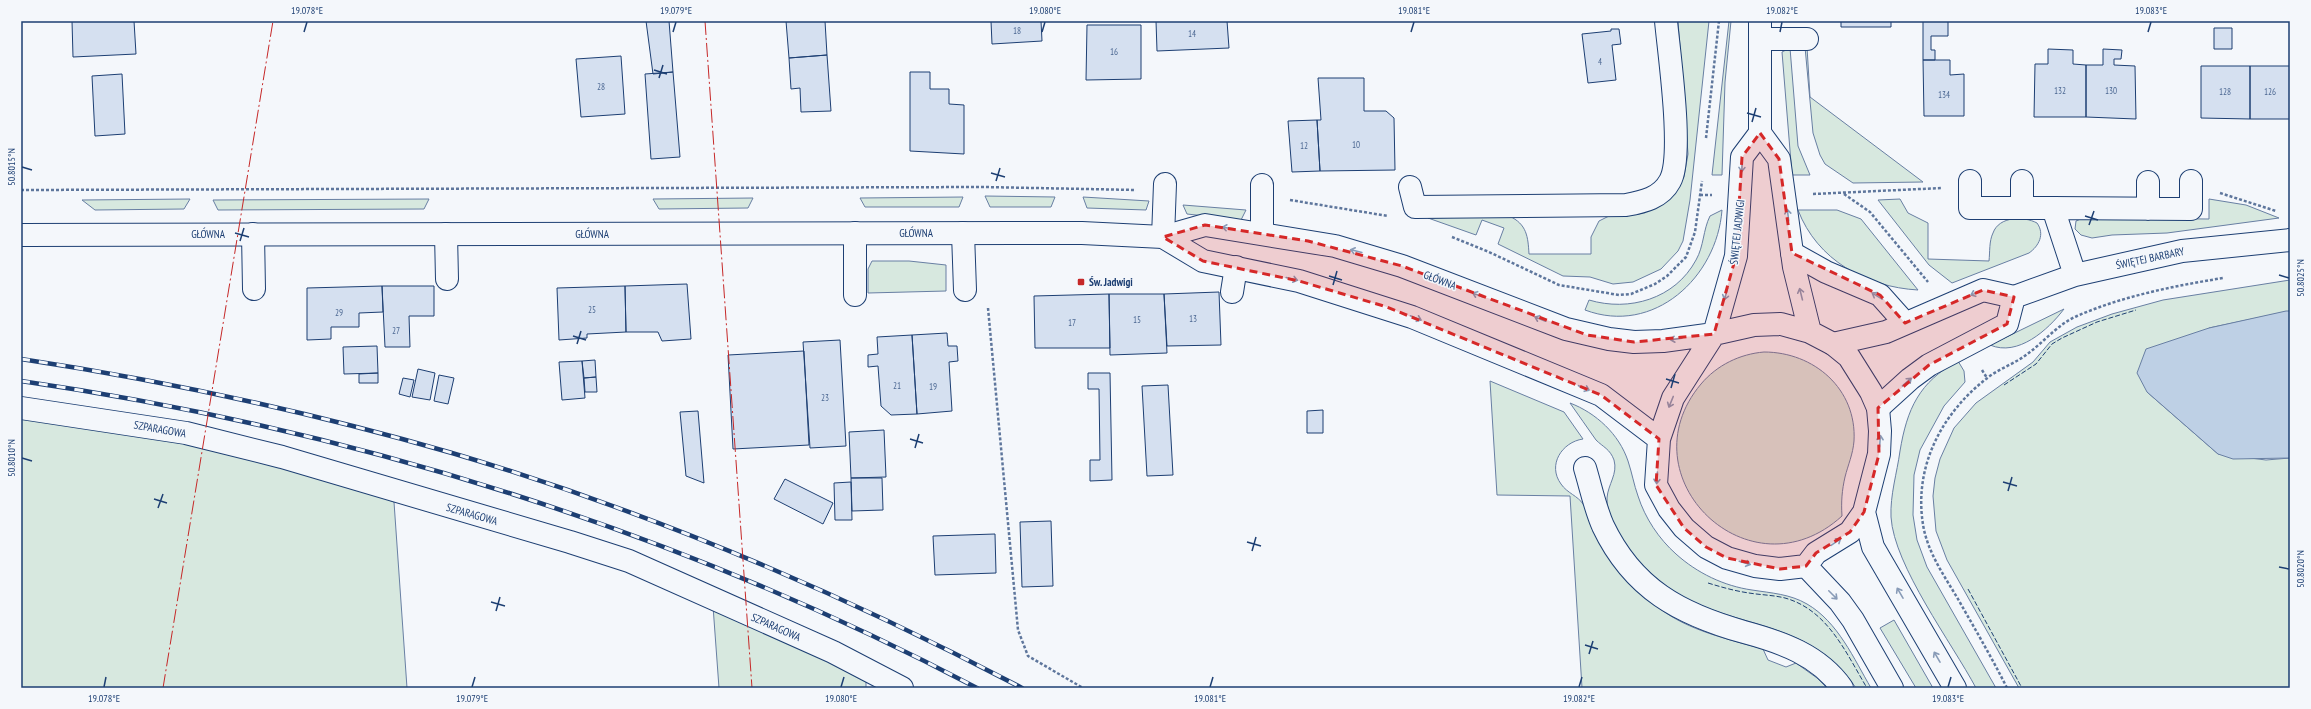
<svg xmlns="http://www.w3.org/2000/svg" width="2311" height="709" font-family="'PT Sans Narrow',sans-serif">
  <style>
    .green { fill: #d7e8df; stroke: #687fa3 }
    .water { fill: #bed0e5; stroke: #687fa3 }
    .building { fill: #d5e0f0; stroke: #1d3f73 }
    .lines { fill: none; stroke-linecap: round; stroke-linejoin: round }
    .minor-casing { stroke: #1d3f73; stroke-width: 24 }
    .major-casing { stroke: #1d3f73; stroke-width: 24 }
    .path { stroke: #5e769c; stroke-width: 2.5; stroke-dasharray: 3 2; stroke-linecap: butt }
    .minor { stroke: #f4f7fb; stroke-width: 22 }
    .major { stroke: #f4f7fb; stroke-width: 22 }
    .rail-casing { stroke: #1d3f73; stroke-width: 4.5 }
    .rail { stroke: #f4f7fb; stroke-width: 3; stroke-dasharray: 9; stroke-linecap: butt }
    .fence { stroke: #1d3f73; stroke-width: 1; stroke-dasharray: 5 2; stroke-linecap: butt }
    .power { stroke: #c62828; stroke-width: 1; stroke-dasharray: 14 3 2 3; stroke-linecap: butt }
    .oneway { stroke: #889bb7 }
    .marked { fill: #d62828; fill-opacity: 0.2; stroke: #d62828; stroke-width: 3; stroke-dasharray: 8 5; stroke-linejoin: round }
    .ticks { fill: none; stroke: #1d3f73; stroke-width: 1.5 }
    .poi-dot { fill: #c62828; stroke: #f4f7fb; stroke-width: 1.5 }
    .labels { text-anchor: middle; stroke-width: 3; stroke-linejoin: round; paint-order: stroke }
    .number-label { font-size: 9px; fill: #4b6792 }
    .street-label { font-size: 11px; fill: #1d3f73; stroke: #f4f7fb }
    .poi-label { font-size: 11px; font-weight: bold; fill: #1d3f73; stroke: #f4f7fb; text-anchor: start }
    .neatline { fill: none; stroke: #1d3f73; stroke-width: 1.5 }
    .ticks-label { font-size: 10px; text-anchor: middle; fill: #1d3f73 }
  </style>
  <rect width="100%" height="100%" fill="#f4f7fb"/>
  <path class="green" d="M1678 21H1709L1690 200 1683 241 1678 251 1661 269 1633 282 1613 284 1590 277 1563 276 1498 244 1504 228 1482 220 1476 235 1428 218 1509 216C1527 224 1528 237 1529 254H1591V237L1599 221 1609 216 1639 214 1650 210 1680 184 1684 177 1688 154Z
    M1729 21H1731L1725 82 1722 175H1712Z
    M1805 47H1807L1810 97 1923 182 1853 183 1825 164 1820 155 1813 133Z
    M1790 48 1798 146 1810 175H1792L1782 52Z
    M985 196 1055 197 1051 207H990Z
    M963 197 959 207H865L860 198Z
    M1083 197 1149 201 1146 210 1087 208Z
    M753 198 748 208 659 209 653 199Z
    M190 199 184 209 95 210 82 200Z
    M429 199 424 209 218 210 213 200Z
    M1900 199 1908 213 1928 223V259L1989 261C1990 252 1989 241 1993 233 1999 216 2024 216 2037 223 2045 234 2039 246 2029 253L1952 283 1929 265 1878 200Z
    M2209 199 2246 205 2279 218 2167 233 2112 235 2092 238 2081 235 2075 229 2076 221 2083 218 2209 219Z
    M1183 205 1246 210 1241 220 1187 214Z
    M1722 210C1717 277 1654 336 1585 310L1589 300C1629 312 1675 299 1696 260 1704 246 1703 230 1710 216Z
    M1798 210H1837L1861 219 1918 290C1866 287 1817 260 1798 210Z
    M872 261H909L946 265V291L868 293V269Z
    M2290 280V311L2209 328 2147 392 2218 454 2266 460 2290 458V688H2019L1947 560 1936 531 1933 496 1935 478 1940 459 1954 428 1976 403 2033 362 2050 342 2077 327 2112 314 2163 300Z
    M2064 309C2048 330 2018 357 1990 345Z
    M1764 352C1814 352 1857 389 1854 441 1853 454 1848 465 1845 477 1842 490 1841 502 1842 516 1750 600 1623 477 1701 384 1717 365 1740 354 1764 352Z
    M1958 361 1964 371 1965 382 1944 406 1920 450 1914 475 1913 515 1917 540 1927 567 1996 688H1976C1952 643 1894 566 1891 517 1890 495 1897 473 1900 451 1907 409 1919 382 1958 361Z
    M1490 381 1564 412 1583 439C1562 442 1547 465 1561 484 1567 493 1578 496 1583 504 1596 523 1602 547 1615 566 1626 583 1643 597 1659 608 1689 631 1728 639 1763 649L1768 660 1786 667 1796 663 1817 678 1827 688H1582L1570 496 1497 495Z
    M1570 403C1596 413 1619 434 1628 461 1632 473 1634 485 1638 496 1645 518 1659 539 1676 554 1697 573 1724 586 1752 590 1771 593 1790 594 1807 604 1838 622 1854 659 1871 688H1856C1804 611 1721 634 1656 578 1637 562 1606 525 1607 498 1608 484 1618 474 1614 460 1610 449 1603 447 1596 440 1587 428 1579 415 1570 403Z
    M21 418C146 437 276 453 394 502L407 688H21Z
    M713 606 866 679V688H719Z
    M1894 620 1933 688H1916L1880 628Z"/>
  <path class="water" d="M2286 311H2290V458L2233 459 2218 454 2147 392 2137 373 2146 349 2209 328Z"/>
  <path class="building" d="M72 21H134L136 54 73 57Z
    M646 21H669L673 72 653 74Z
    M786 21H825L827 55 789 58Z
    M991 21H1041L1042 41 992 44Z
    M1156 21H1227L1229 48 1157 51Z
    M1841 21H1891V27H1841Z
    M1923 21H1948V36H1931V50H1935V60H1923Z
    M1087 25H1141V79L1086 80Z
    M2214 28H2232V49H2214Z
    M1611 29H1619L1621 44 1612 45 1616 80 1588 83 1582 34 1611 31Z
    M2048 49 2073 50V64L2086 65V117H2034L2035 64H2048Z
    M2103 49 2122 50 2121 59H2114V65L2135 66 2136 119 2086 117V65H2103Z
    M827 55 831 111 801 112 800 88 791 89 789 58Z
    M621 56 625 114 581 117 576 59Z
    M1923 60H1950V75L1964 74V116H1924Z
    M2201 66H2250V119L2201 118Z
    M2250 66H2290V119H2250Z
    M673 72 680 157 651 159 645 74Z
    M910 72H930V89H949V104L964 105V154L910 151Z
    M122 74 125 134 95 136 92 76Z
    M1318 78H1364V111H1386L1394 118 1395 170 1320 171 1317 120H1321Z
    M1317 120 1320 171 1292 172 1288 121Z
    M687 284 691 339 662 341 658 332H626L625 286Z
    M382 286H434V316H409L410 347H385Z
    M382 286 383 312 359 313V327H331V339L307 340V288Z
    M625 286 626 332 587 334V338L559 340 557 288Z
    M1219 292 1221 345 1167 346 1164 294Z
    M1109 294 1110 348H1035L1034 296Z
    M1109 294H1164L1167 353 1110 355Z
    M947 333 948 346H957L958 361 949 362 952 411 917 414 912 335Z
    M912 335 917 414 891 415 881 406 878 366 868 367V355L878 354 877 337Z
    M840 340 846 446 810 448 803 342Z
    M377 346 378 373 344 374 343 347Z
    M804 351 809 445 733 449 728 355Z
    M595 360 596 377 584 378 582 361Z
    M582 361 585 398 562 400 559 362Z
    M418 369 435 373 430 400 412 397Z
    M378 373V383H359V374Z
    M1088 373H1110L1112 480 1090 481V460H1100L1099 389H1088Z
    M439 375 454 378 448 404 434 401Z
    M596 377 597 392H585L584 378Z
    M403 378 414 380 410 397 399 394Z
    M1168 385 1173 475 1147 476 1142 386Z
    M1323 410V433H1307V411Z
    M698 411 704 483 686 476 680 412Z
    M884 430 886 477 851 478 849 432Z
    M851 478H882L883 510 852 511Z
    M785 479 833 503 823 524 774 499Z
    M851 482 852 520H835L834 483Z
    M1051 521 1053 586 1022 587 1020 522Z
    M995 534 996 573 935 575 933 536Z"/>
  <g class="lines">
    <g class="minor-casing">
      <path id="minor" d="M1760 39H1807
        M1970 181V208H2053
        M2148 182V209
        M1410 187 1415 207 1626 205C1643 202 1661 198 1670 181 1684 156 1669 54 1666 21
        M2022 208V181
        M855 233V295
        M963 233 965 290
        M1262 233V185
        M253 234 254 289
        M446 234 447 279
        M1163 237 1165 184
        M1792 253 1826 272 1880 295 1905 323
        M2075 275 2053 208 2191 209V181
        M1232 292 1236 267
        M1833 344 1886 332 1983 290 2014 297 2075 275 2182 251 2290 240
        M21 408 186 433 282 457 570 542 629 561 833 652 902 688
        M1878 408 1910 379 1929 365 2007 324 2014 297
        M1585 468C1591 488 1595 508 1603 526 1633 589 1680 614 1744 632 1781 642 1819 655 1842 688"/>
    </g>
    <g class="major-casing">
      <path id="major" d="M1760 21V133L1779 159 1794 267 1810 332
        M21 235 1082 233 1163 237 1205 225 1335 246 1402 266 1566 329 1609 339 1634 342 1663 341 1714 334 1754 325 1781 324 1810 332 1833 344 1849 357 1871 392 1878 408 1880 431 1879 454 1864 512 1850 532 1816 553 1806 566 1780 569 1755 566 1727 558 1706 547 1684 528 1669 509 1656 485 1659 439 1673 398 1714 334 1736 256 1742 157 1760 133
        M1163 237 1203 261 1299 281 1412 317 1601 395 1659 439
        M1864 512 1873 547 1955 688
        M1806 566 1840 602 1853 620 1892 688"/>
    </g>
    <path class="path" d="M1706 138 1719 21
      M21 190 984 187 1136 190
      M2220 193 2276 211
      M1813 194 1942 188
      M1844 194 1870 212 1928 282
      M1700 195H1712
      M1290 200 1388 216
      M1452 237 1489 252 1559 285 1619 295 1631 294 1655 284 1667 276 1686 257 1695 232 1702 181
      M988 308 1018 630 1028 656 1083 688
      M1982 370 1987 378
      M2007 688C1992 658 1975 629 1958 599 1945 577 1930 556 1924 530 1912 470 1940 415 1986 379 1998 369 2014 364 2026 355 2043 343 2058 324 2077 316 2123 296 2174 286 2223 278"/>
    <use href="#minor" class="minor"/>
    <use href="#major" class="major"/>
    <g class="rail-casing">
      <path id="rail" d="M21 359C167 381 310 412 452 453 648 511 841 593 1022 688
        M21 381C353 429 680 532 977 688"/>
    </g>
    <use href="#rail" class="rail"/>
    <path class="fence" d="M2004 385 2036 364 2052 344 2062 338 2097 322 2136 310
      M1708 583C1721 587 1735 591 1749 593 1761 595 1773 595 1785 598 1828 610 1846 653 1867 688
      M1968 589 2022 688"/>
    <path class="power" d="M705 21 752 688
      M163 688 273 21"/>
  </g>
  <defs><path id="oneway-shaft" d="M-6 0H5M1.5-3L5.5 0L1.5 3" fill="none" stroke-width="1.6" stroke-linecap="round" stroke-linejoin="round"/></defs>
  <g class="oneway">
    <use href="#oneway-shaft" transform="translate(1742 166) rotate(92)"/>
    <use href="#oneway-shaft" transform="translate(1788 215) rotate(-97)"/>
    <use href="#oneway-shaft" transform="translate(1228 228) rotate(-172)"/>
    <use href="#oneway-shaft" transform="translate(1356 251) rotate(-166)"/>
    <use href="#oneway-shaft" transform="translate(1292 279) rotate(14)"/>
    <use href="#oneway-shaft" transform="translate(1976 293) rotate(158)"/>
    <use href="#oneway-shaft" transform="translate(1726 294) rotate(106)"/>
    <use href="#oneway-shaft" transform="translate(1801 294) rotate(-104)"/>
    <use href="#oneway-shaft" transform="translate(1478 295) rotate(-159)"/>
    <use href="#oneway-shaft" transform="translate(1877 296) rotate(-149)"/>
    <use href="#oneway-shaft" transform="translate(1416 318) rotate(22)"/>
    <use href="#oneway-shaft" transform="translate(1540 319) rotate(-158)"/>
    <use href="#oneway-shaft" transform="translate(1676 339) rotate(172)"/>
    <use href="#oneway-shaft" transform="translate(1907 382) rotate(-41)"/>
    <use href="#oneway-shaft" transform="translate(1584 388) rotate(23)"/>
    <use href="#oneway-shaft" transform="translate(1671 402) rotate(112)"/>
    <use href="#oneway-shaft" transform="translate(1880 441) rotate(-86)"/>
    <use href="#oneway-shaft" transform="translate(1657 478) rotate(94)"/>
    <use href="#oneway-shaft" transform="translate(1836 542) rotate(-35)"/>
    <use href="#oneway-shaft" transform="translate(1745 563) rotate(17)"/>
    <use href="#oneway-shaft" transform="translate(1900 593) rotate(-120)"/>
    <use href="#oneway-shaft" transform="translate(1833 595) rotate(45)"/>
    <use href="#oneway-shaft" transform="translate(1937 657) rotate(-120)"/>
  </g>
  <path class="marked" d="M1760 133 1779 159 1792 253 1880 295 1905 323 1983 290 2014 297 2007 324 1929 365 1878 408 1879 454 1864 512 1850 532 1816 553 1806 566 1780 569 1727 558 1706 547 1684 528 1656 485 1659 439 1601 395 1387 307 1299 281 1203 261 1163 237 1205 225 1308 241 1402 266 1587 335 1634 342 1714 334 1736 256 1742 157Z"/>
  <path class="ticks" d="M304 32 307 22M673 32 676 22M1042 32 1045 22M1411 32 1414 22M1780 32 1782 22M2148 32 2151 22M654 70 667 74M659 78 663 65M1747 113 1761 117M1752 122 1756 108M22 167 32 170M991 173 1005 177M996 181 1000 168M2085 216 2098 220M2089 225 2094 211M235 233 249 237M240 241 244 228M2279 275 2289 278M1329 276 1342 280M1333 285 1337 271M573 336 586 340M577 344 581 331M1666 379 1679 383M1671 388 1675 374M910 439 923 443M915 448 919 434M22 458 32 461M2003 482 2017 486M2008 491 2012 477M154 499 167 503M158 508 163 494M1247 542 1261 546M1252 551 1256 537M2279 567 2289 569M491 602 505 606M496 611 500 597M1585 645 1598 649M1589 654 1593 641M104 687 106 677M472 687 475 677M841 687 844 677M1210 687 1213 677M1579 687 1582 677M1948 687 1951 677"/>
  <rect class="poi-dot" x="1077" y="278" width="8" height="8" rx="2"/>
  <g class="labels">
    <g class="number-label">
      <text x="1017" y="34">18</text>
      <text x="1192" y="37">14</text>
      <text x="1114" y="55">16</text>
      <text x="1600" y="65">4</text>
      <text x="601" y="90">28</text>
      <text x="2060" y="94">132</text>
      <text x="2111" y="94">130</text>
      <text x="2225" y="95">128</text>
      <text x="2270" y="95">126</text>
      <text x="1944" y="98">134</text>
      <text x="1356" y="148">10</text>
      <text x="1304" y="149">12</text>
      <text x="592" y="313">25</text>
      <text x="339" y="316">29</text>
      <text x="1193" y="322">13</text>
      <text x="1137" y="323">15</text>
      <text x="1072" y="326">17</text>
      <text x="396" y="334">27</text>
      <text x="897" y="389">21</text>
      <text x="933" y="390">19</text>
      <text x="825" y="401">23</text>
    </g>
    <g class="street-label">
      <text transform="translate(1737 232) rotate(-84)" y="4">ŚWIĘTEJ JADWIGI</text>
      <text x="916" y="237">GŁÓWNA</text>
      <text x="208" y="238">GŁÓWNA</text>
      <text x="592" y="238">GŁÓWNA</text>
      <text transform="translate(2150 258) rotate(-12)" y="4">ŚWIĘTEJ BARBARY</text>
      <text transform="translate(1440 280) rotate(21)" y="4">GŁÓWNA</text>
      <text transform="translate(160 429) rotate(10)" y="4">SZPARAGOWA</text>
      <text transform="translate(472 514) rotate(16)" y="4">SZPARAGOWA</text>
      <text transform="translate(776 627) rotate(24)" y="4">SZPARAGOWA</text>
    </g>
    <g class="poi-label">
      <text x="1089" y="286">Św. Jadwigi</text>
    </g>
  </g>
  <rect width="2311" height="709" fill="none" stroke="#f4f7fb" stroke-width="44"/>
  <rect x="22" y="22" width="2267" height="665" class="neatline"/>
  <g class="ticks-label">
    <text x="307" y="14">19.078°E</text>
    <text x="676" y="14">19.079°E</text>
    <text x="1045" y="14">19.080°E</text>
    <text x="1414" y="14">19.081°E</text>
    <text x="1782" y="14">19.082°E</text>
    <text x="2151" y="14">19.083°E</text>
    <text transform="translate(11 167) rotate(-90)" y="4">50.8015°N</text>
    <text transform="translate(2300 278) rotate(-90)" y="4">50.8025°N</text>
    <text transform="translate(11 458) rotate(-90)" y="4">50.8010°N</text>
    <text transform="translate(2300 569) rotate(-90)" y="4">50.8020°N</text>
    <text x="104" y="702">19.078°E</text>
    <text x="472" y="702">19.079°E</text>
    <text x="841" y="702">19.080°E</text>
    <text x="1210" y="702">19.081°E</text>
    <text x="1579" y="702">19.082°E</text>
    <text x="1948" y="702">19.083°E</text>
  </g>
</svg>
